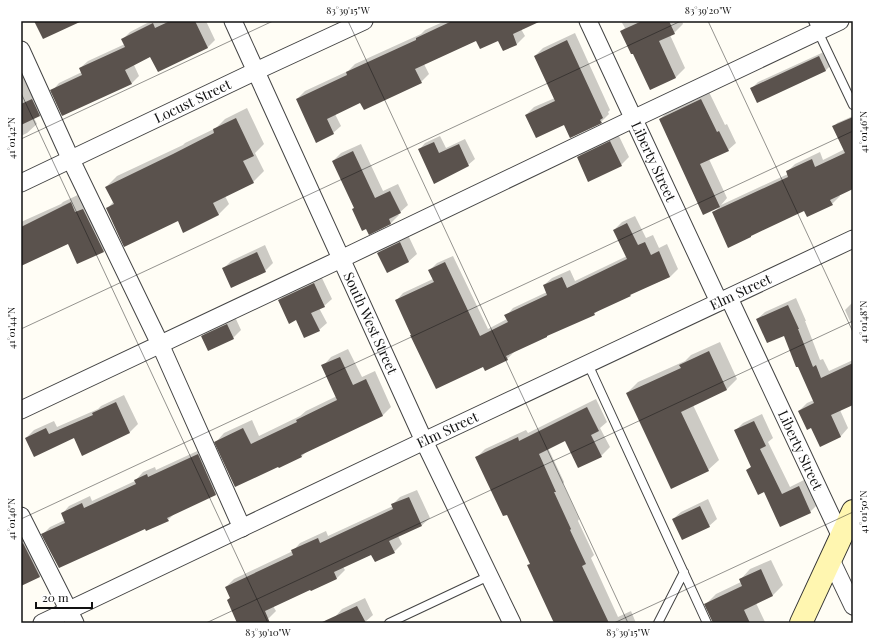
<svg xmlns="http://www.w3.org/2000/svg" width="874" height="644" font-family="'Playfair Display',serif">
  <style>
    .shadow { fill: #0003 }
    .building { fill: #5a524d }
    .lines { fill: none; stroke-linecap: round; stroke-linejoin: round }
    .lane-casing { stroke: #444; stroke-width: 10 }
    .street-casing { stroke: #444; stroke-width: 19 }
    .secondary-casing { stroke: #333; stroke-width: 24 }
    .lane { stroke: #fff; stroke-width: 8 }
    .street { stroke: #fff; stroke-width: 17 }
    .secondary { stroke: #fff6b0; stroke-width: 22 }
    .ticks { fill: none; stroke: #111; stroke-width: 1; stroke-opacity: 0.45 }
    .labels { text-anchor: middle; stroke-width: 4; stroke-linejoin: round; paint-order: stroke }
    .street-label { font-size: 14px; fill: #111; stroke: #fff }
    .neatline { fill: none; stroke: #111; stroke-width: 1.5 }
    .ticks-label { font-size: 10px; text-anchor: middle; fill: #111 }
  </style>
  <rect width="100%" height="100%" fill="#fffdf5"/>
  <path class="shadow" d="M151 21H206L215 40 207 48 151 56 134 65 139 76 131 84 52 91 59 83 82 72 80 68 88 61 125 44 123 39 130 32Z
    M445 21H538L521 29 525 36 517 44 504 50 499 39 477 40 424 64 429 74 421 82 361 102 335 114 341 126 333 133 297 99 305 91 348 71 355 64 421 34 425 30Z
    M621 21H682L683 24 674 33 670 35 685 68 676 77 651 89 633 52 622 31 625 28Z
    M575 33 610 110 608 112 609 114 601 122 570 137 564 124 526 115 534 107 555 98 535 56 543 48Z
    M826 51 832 64 825 71 751 89 758 82Z
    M32 73 49 106 40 115 34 118 37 124 27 133 21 136V78Z
    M709 92 725 125 727 124 736 143 728 150 709 159 727 198 721 205 788 174 787 172 795 164 820 152 823 160 853 145V188L839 194 840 196 832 204 805 209 713 213 720 206 704 213 660 119 668 111Z
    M247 108 264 144 255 153 264 171 253 182 225 196 229 204 218 215 178 220 107 209 113 202 106 187 117 176 183 145 185 143 216 128 225 119Z
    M853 116V143L834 127 837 123Z
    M618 134 629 157 621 165 578 157 586 150Z
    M440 136 446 148 465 139 475 159 468 165 419 150 425 143Z
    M361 144 383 191 398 184 408 205 398 214 399 215 391 223 369 233 355 208 333 161 341 153Z
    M80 194 112 242 104 251 77 262 69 243 21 265V222L61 204 63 202Z
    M635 216 646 238 653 235 659 248 667 244 678 269 670 277 632 293 630 295 599 310 594 314 549 334 547 336 515 351 507 359 486 369 484 365 396 301 403 293 433 279 429 271 437 263 453 256 488 329 507 319 506 316 513 308 547 292 544 285 552 278 570 270 575 281 627 256 614 230 622 222Z
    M408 235 417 254 409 261 387 271 378 253 386 245Z
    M265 245 273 263 265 271 223 269 231 261Z
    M321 276 332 299 324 306 319 308 327 323 319 330 279 300 286 293Z
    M796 298 806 321H805L820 360 823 359 829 371 853 360V404L840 410 848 428 841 436 821 445 812 426 799 411 807 403 814 400 785 334 757 319 765 312Z
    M853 302V328L845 310Z
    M235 317 241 330 233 338 202 336 210 329Z
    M720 342 737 379 727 389 693 405 719 460 708 470 627 393 638 382 685 361 691 355Z
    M348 349 362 377 375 371 391 407 383 415 307 451 302 456 279 467 216 442 224 433 252 420 259 436 300 416 306 411 337 396 323 366 331 357Z
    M124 395 138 424 130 432 82 454 74 437 26 438 34 430 54 421 57 427 98 409 101 406Z
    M596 399 607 422 600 428 610 447 601 456 565 440 548 448 564 482 563 484 579 519 578 521 594 555 591 558 618 617 631 611 636 623H555L531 563 507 513 477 457 485 449 526 430 528 433Z
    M762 414 773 438 768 442 790 487 806 479 818 504 810 512 765 491 747 470 752 466 735 431 743 423Z
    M206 447 223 486 216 494 176 512 168 520 146 528 43 534 50 527 65 520 62 514 69 506 90 496 92 501 135 481 143 472 155 467 156 470Z
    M417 490 430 518 422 525 398 536 402 544 394 552 372 554 343 567 345 570 337 578 311 590V589L273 606 276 611 268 619 259 623H238L228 600 231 597 226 587 234 579 293 551 300 543 326 531 328 536 393 506 392 505 400 497Z
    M708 499 717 519 709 526 673 519 681 512Z
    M31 535 48 568 40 576 21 585V538L22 540Z
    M771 560 783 585 773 595 756 603 765 622 763 623H714L706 604 716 594 741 582 740 580 750 569Z
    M365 598 373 615 365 622 338 623 335 617 342 609Z"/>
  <path class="building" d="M34 21H82L43 39Z
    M170 21H195L208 48 158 72 150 57 125 70 132 84 62 116 50 90 82 75 79 68 125 47 121 39 153 23 155 28Z
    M452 21H541L513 34 517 45 503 51 498 41 480 49 476 41 415 69 422 83 364 110 360 103 327 119 334 134 316 143 296 99 347 75 346 72 416 40V38Z
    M642 21H669L675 34 659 41 676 78 650 90 633 54H631L620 31Z
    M567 40 603 118 600 120 602 123 570 138 564 125 536 138 525 115 555 101 534 56Z
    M819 56 826 71 757 103 750 88Z
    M32 99 40 116 21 125V104Z
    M701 99 717 132 719 131 729 151 700 164 720 207 703 215 659 119Z
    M853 117V189L830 200 833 205 807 217 804 211 751 236V237L728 248 712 212 788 177 786 171 812 159 815 167 845 153 832 126Z
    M236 118 254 156 243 161 254 183 213 203 219 215 183 233 178 221 124 247 106 208 114 204 105 187 173 154 214 133 213 129Z
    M610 141 622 166 588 182 577 157Z
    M434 142 439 153 459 144 469 166 434 184 418 149Z
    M353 151 375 198 390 191 401 213 389 219 391 224 369 235 366 229 362 231 352 209 354 208 332 161Z
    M71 202 75 212 83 209 104 252 77 264 68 244 21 266V227Z
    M627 223 638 245 645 242 651 255 659 251 670 277 630 295 631 296 594 313 595 315 547 336V337L506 356 508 360 485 371 483 367 436 389 410 335H411L395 300 434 282 428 270 445 262 480 336 508 322 504 315 547 295 543 285 562 277 567 288 627 259 613 230Z
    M400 242 409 262 387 273 377 253Z
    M257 252 266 272 231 288 222 268Z
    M314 283 325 307 311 313 320 331 304 338 296 320 289 324 278 300Z
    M788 305 799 329H798L813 367 816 365 821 378 853 363V405L831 415 841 437 820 447 811 428 807 430 798 411 814 403 798 367H796L784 336 767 343 756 319Z
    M227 324 234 339 208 351 201 336Z
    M709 351 727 390 681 412 709 471 671 489 626 393 681 368 679 365Z
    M340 357 353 385 366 379 383 416 301 455 302 457 279 468 278 467 235 487 214 442 243 428 251 444 297 422 296 420 337 400 321 365Z
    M116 402 130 433 82 456 74 438 34 457 25 438 46 428 49 434 93 415 92 413Z
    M587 407 599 431 591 435 602 457 578 468 565 441 539 454 556 492H554L571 529 570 530 586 564 582 566 609 623H554L527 565 530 564 507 515 503 516 475 457 518 437 519 441Z
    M754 421 766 446 760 449 782 494 799 486 811 513 780 527 764 492 758 495 746 470 751 467 734 430Z
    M198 454 216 495 167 518 169 521 146 531 145 529 59 568 41 534 65 523 61 513 82 503 84 508 136 484 134 480 147 474 148 477Z
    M409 497 422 526 389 541 395 553 375 562 371 555 334 572 337 579 311 591 310 590 265 611 270 623H237L227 600 230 598 225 587 293 555 291 550 318 538 320 543 393 509 391 504Z
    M700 506 710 527 682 540 672 519Z
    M23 543 40 577 21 586V544Z
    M761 569 773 596 744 610 750 623H713L704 604 742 586 739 579Z
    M357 606 366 623H320Z"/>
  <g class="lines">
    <g class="lane-casing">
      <path id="lane" d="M813 21 853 105
        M588 364 707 623
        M389 623 489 576
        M658 623 684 572"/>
    </g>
    <g class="street-casing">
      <g id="street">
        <path id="s1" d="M233 21 424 441 512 623"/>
        <path id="s2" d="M588 21 719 302"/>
        <path d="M21 50 71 160 160 344 242 528"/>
        <path id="s3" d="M21 183 256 71 364 21"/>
        <path id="s4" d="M729 298 841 537"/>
        <path d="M21 410 341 259 633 119 840 21"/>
        <path d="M21 516 75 623"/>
        <path d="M831 560 853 606"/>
        <path id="s5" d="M42 623 424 441 853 239"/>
      </g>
    </g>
    <g class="secondary-casing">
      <path id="secondary" d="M801 623 853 511"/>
    </g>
    <use href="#lane" class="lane"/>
    <use href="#street" class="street"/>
    <use href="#secondary" class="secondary"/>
  </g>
  <path class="ticks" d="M348 21 628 623M708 21 853 332M21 93 268 623M21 139 273 21M21 329 681 21M21 519 853 131M206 623 853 321M614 623 853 512"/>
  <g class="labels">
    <g class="street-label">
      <text dy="5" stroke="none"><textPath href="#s3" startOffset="190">Locust Street</textPath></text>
      <text dy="5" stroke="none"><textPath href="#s2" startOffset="155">Liberty Street</textPath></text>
      <text dy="5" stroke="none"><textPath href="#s5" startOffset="773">Elm Street</textPath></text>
      <text dy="5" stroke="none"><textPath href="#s1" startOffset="332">South West Street</textPath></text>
      <text dy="5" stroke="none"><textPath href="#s5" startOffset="449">Elm Street</textPath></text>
      <text dy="5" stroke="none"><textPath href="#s4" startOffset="168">Liberty Street</textPath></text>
    </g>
  </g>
  <rect width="874" height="644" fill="none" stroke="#ffffff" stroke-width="44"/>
  <path d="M36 602v6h56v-6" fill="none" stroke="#111111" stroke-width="2"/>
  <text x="42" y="602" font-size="12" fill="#111111" stroke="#ffffff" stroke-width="3" paint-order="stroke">20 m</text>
  <rect x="22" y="22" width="830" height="600" class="neatline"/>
  <g class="ticks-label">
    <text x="348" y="14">83°39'15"W</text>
    <text x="708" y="14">83°39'20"W</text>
    <text transform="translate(863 132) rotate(-90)" y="4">41°01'46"N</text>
    <text transform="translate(11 138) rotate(-90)" y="4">41°01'42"N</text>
    <text transform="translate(863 322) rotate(-90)" y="4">41°01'48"N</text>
    <text transform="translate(11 328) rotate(-90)" y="4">41°01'44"N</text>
    <text transform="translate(863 512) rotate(-90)" y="4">41°01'50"N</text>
    <text transform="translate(11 519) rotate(-90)" y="4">41°01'46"N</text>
    <text x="268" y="636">83°39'10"W</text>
    <text x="628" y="636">83°39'15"W</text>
  </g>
</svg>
